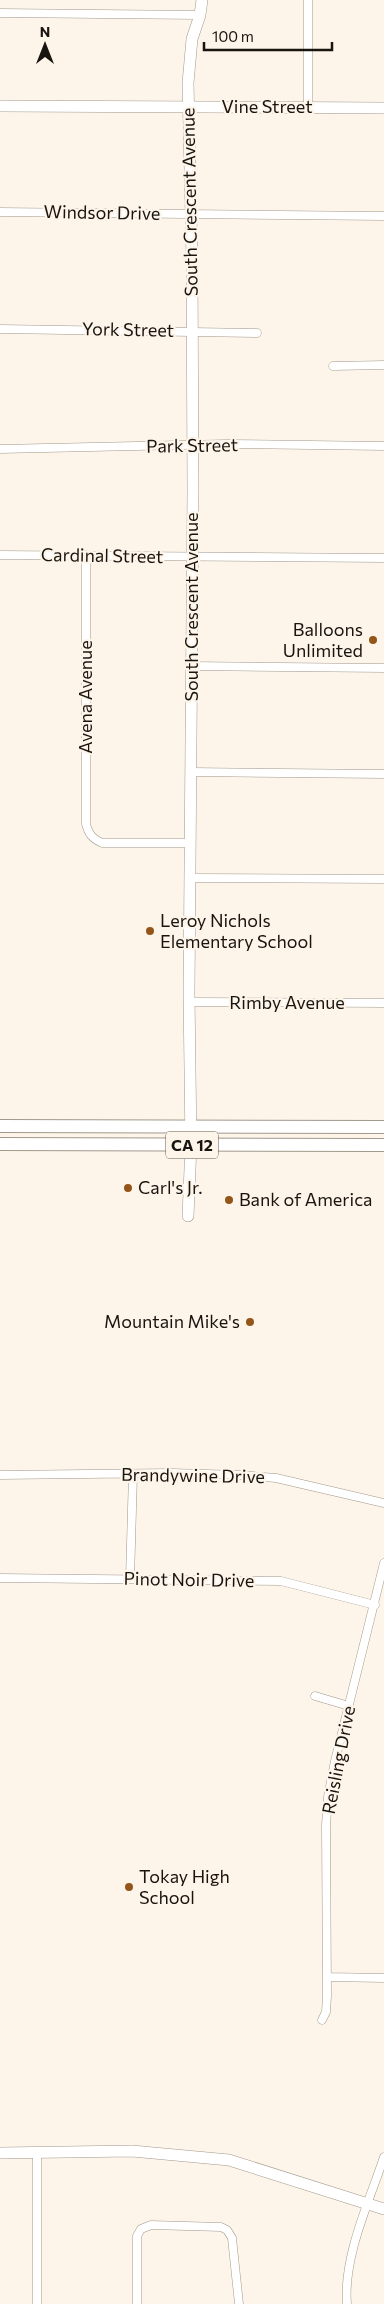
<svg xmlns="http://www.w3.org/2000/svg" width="384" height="2304" font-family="Commissioner,sans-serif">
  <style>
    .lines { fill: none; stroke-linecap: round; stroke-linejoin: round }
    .street-casing { stroke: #a2988b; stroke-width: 9 }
    .secondary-casing { stroke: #a2988b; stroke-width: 12 }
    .primary-casing { stroke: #a2988b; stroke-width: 14 }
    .street { stroke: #fff; stroke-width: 8 }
    .secondary { stroke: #fff; stroke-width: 11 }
    .primary { stroke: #fff; stroke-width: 12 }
    .poi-dot { fill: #935519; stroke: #fef5ea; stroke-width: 2 }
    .labels { text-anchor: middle; stroke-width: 4.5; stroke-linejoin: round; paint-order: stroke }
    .shield { fill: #fef5ea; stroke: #5d5851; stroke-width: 1 }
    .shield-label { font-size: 16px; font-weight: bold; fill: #18140f }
    .street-label { font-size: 18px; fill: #18140f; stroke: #fef5ea }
    .poi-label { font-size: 18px; fill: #18140f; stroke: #fef5ea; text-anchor: start }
  </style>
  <rect width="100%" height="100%" fill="#fef5ea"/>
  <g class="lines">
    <g class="street-casing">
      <path id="street" d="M0 13 200 15
        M308 107V0
        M0 212 384 216
        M0 329 257 333
        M333 366 384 365
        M0 449 227 444 384 446
        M0 555 384 558
        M86 555V824C89 835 92 838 102 843H190
        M192 666 384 668
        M191 772 384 774
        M191 878 384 879
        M189 1002 384 1003
        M0 1475 172 1473 239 1475 276 1478 384 1503
        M0 1578 281 1581 375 1605
        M130 1579 133 1474
        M315 1696 349 1706
        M327 1977 384 1978
        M322 2020 326 2012 327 1996 326 1825 328 1797 335 1761 384 1563
        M37 2153V2304
        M137 2304V2236L141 2229 151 2225 221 2227 227 2230 232 2238 239 2304
        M347 2304C343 2257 369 2202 384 2157"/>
    </g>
    <g class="secondary-casing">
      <path id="secondary" d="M0 106 384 108
        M188 1216 191 1145 189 994 193 491 192 258 188 83 192 39 200 15 202 0
        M0 2153 132 2151 229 2160 384 2209"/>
    </g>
    <g class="primary-casing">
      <path id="primary" d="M0 1126 384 1127
        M0 1144 384 1145"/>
    </g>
    <use href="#street" class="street"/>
    <use href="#secondary" class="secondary"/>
    <use href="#primary" class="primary"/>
  </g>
  <g class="poi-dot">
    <circle cx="373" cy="640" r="5"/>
    <circle cx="150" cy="931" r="5"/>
    <circle cx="128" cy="1188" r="5"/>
    <circle cx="229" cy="1200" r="5"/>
    <circle cx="250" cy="1322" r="5"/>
    <circle cx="129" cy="1887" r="5"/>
  </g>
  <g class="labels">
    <rect class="shield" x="166" y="1131.5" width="52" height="27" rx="4"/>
    <g class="shield-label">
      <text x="192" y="1151">CA 12</text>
    </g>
    <g class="street-label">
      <text x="267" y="113">Vine Street</text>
      <text transform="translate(190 202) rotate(-91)" y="6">South Crescent Avenue</text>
      <text transform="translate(102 213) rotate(1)" y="6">Windsor Drive</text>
      <text transform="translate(128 330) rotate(1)" y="6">York Street</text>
      <text transform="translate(192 446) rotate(-1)" y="6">Park Street</text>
      <text transform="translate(102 556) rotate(1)" y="6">Cardinal Street</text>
      <text transform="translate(192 607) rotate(-90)" y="6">South Crescent Avenue</text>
      <text transform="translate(86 697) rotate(-90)" y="6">Avena Avenue</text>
      <text x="287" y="1009">Rimby Avenue</text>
      <text transform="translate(193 1476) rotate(1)" y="6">Brandywine Drive</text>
      <text transform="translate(189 1580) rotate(1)" y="6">Pinot Noir Drive</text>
      <text transform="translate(339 1760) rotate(-79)" y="6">Reisling Drive</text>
    </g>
    <g class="poi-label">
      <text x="363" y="636" text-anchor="end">Balloons<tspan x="363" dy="21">Unlimited</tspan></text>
      <text x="160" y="927">Leroy Nichols<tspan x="160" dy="21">Elementary School</tspan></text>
      <text x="138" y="1194">Carl's Jr.</text>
      <text x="239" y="1206">Bank of America</text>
      <text x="240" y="1328" text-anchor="end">Mountain Mike's</text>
      <text x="139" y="1883">Tokay High<tspan x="139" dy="21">School</tspan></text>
    </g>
  </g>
  <g transform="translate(45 45)" stroke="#fef5ea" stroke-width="4" paint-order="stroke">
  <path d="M0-4L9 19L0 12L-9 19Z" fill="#18140f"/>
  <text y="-8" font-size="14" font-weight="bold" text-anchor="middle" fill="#18140f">N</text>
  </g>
  <path d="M204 42v8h128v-8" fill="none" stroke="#18140f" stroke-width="2.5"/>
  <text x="212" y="42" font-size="15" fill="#18140f" stroke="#fef5ea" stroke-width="4" paint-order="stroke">100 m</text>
</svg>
